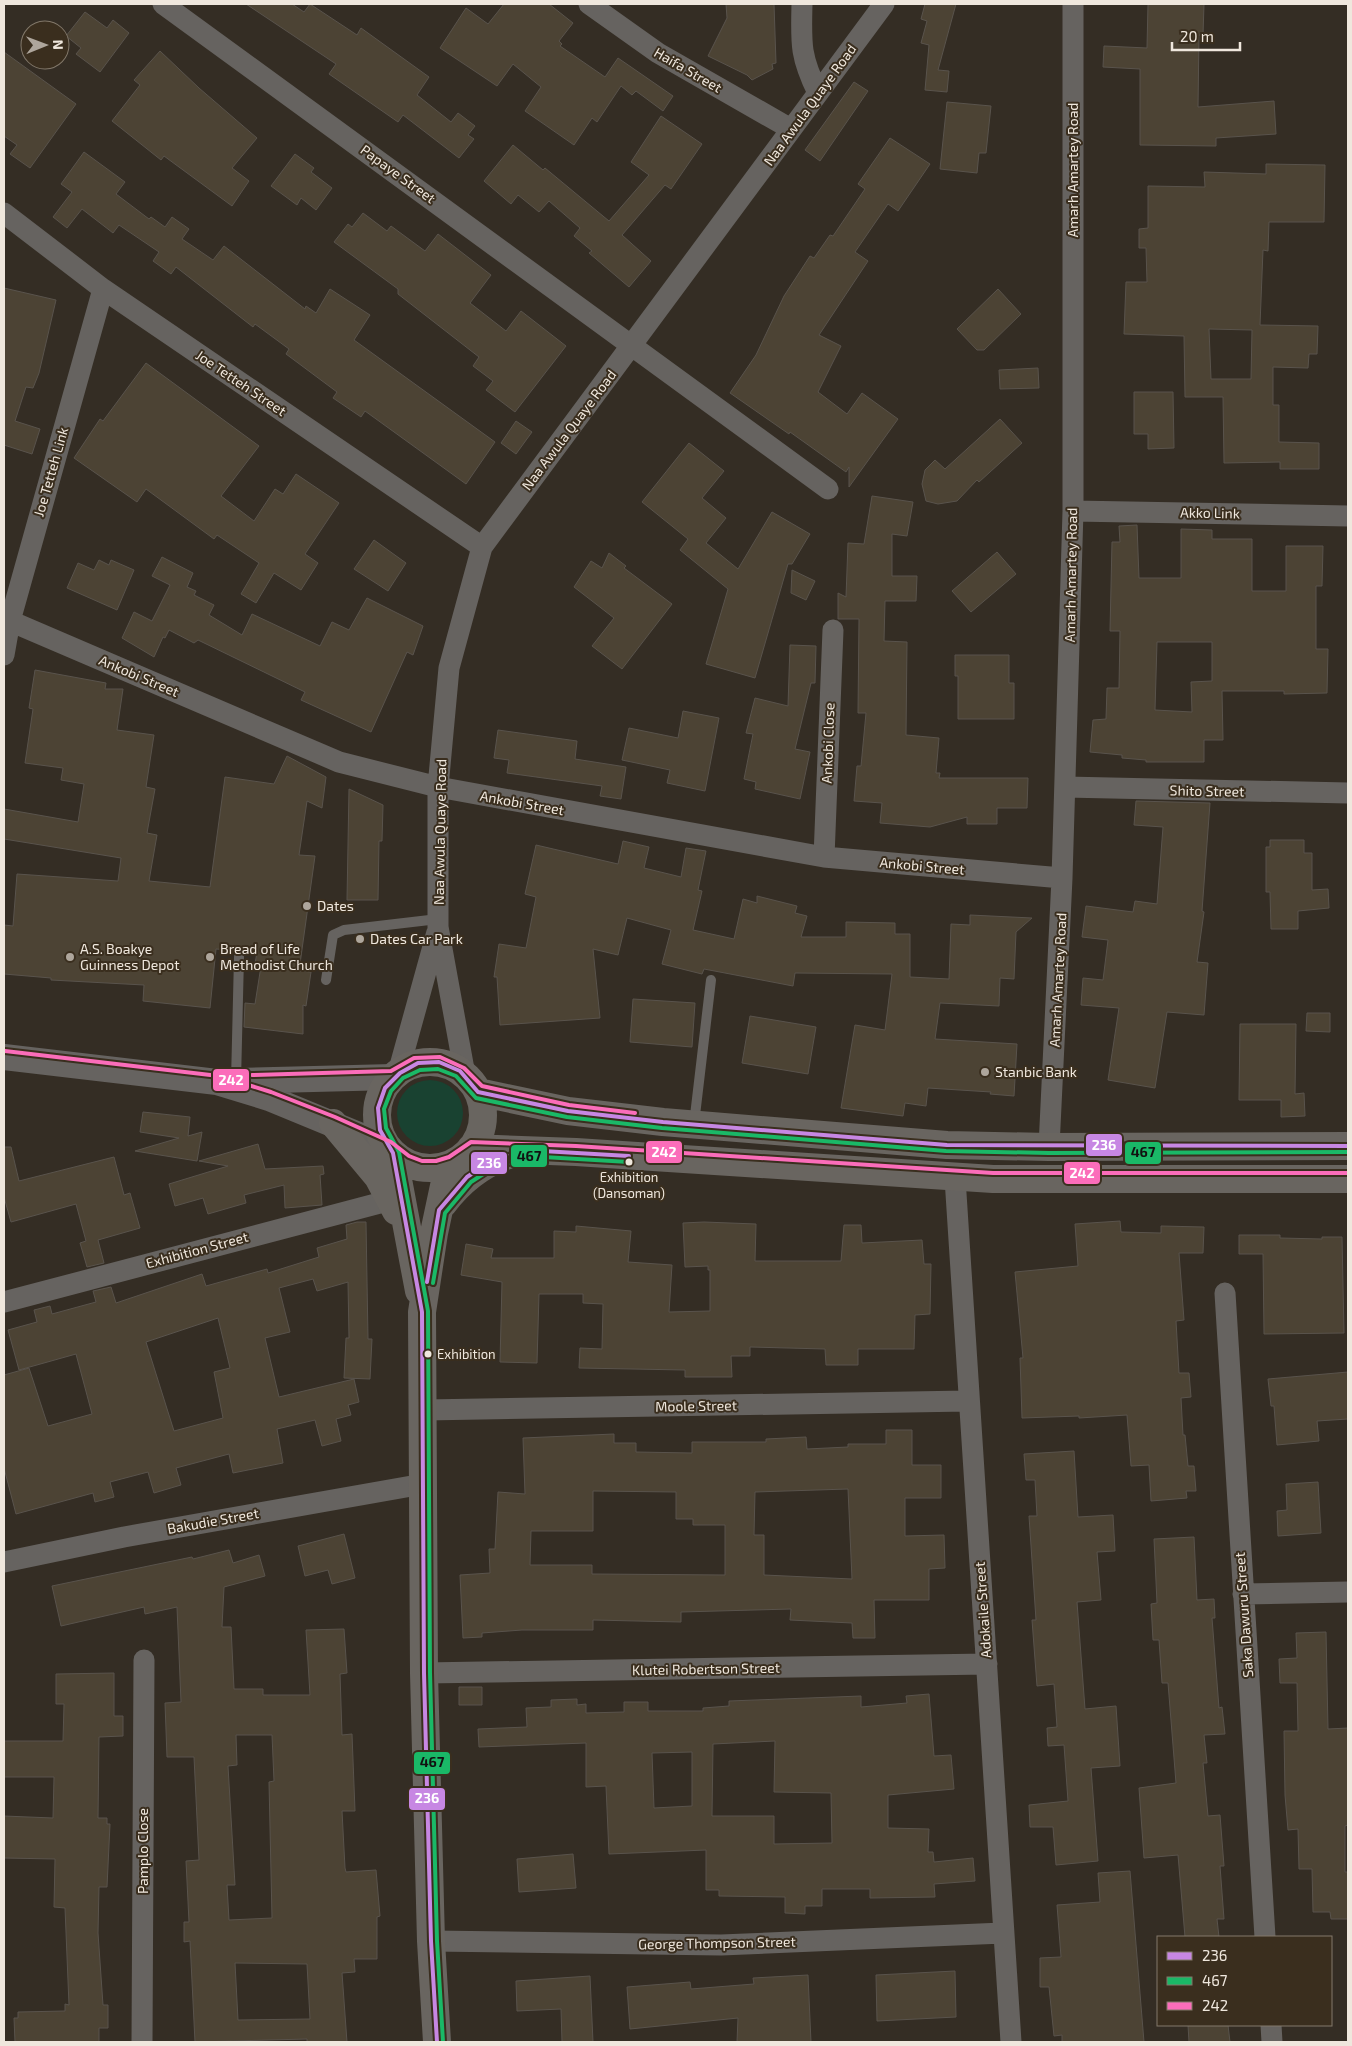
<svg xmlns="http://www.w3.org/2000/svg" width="1352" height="2046" font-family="'Exo 2',sans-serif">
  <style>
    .green { fill: #194231 }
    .building { fill: #4c4334; stroke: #59534c; fill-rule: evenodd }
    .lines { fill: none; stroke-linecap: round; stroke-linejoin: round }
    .service { stroke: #666360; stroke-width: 10 }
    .minor { stroke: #666360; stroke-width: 21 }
    .tertiary { stroke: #666360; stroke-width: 26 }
    .secondary { stroke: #696560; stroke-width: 28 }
    .bus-1-casing { stroke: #3a2e1e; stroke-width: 8 }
    .bus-2-casing { stroke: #3a2e1e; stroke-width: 8 }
    .bus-3-casing { stroke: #3a2e1e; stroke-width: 8 }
    .bus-1 { stroke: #c787e3; stroke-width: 4 }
    .bus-2 { stroke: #1ab867; stroke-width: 4 }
    .bus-3 { stroke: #fb6dba; stroke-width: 4 }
    .poi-dot { fill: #aea69c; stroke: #3a2e1e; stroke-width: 2 }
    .bus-dot { fill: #efe7dd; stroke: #3a2e1e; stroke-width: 2 }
    .labels { text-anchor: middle; stroke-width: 4; stroke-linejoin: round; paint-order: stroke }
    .bus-label { font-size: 13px; fill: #efe7dd; stroke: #3a2e1e }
    .street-label { font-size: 14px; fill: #efe7dd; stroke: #3a2e1e }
    .poi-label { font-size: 14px; fill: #efe7dd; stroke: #3a2e1e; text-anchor: start }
    .line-badge { stroke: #3a2e1e; stroke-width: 2 }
    .badge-label { font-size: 14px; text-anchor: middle; font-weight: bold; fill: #fff }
    .pale-badge-label { font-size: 14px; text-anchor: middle; font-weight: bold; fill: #111 }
  </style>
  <rect width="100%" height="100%" fill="#342d24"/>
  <path class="green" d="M397 1113a33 33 0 1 1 66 0a33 33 0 1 1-66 0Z"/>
  <path class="building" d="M246 4H292L304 12 310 4 357 35 361 28 429 77 417 95 451 122 458 113 475 126 468 135 474 139 459 158 403 115 398 122 329 74 336 64Z
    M504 4H549L573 23 559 41 562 44 560 46 605 77 618 58 673 96 663 111 636 91 632 95 621 86 597 122 592 118 574 145 525 111 541 87 513 64 497 86 440 48 466 8 488 24Z
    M726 4H774L776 63 772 64 773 69 752 80 747 75 708 56 727 18Z
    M925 4H956L938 70 949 71 947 92 925 90 929 45 921 43 927 21 921 19Z
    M1148 4H1204L1203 35H1199L1198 107 1274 101 1276 134 1216 138V146L1140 145V69L1103 67 1104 46 1147 48Z
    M85 12 107 28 113 20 129 33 100 72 76 54 81 48 66 36Z
    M160 51 199 88 257 138 232 168 249 181 232 206 164 156 161 160 112 121 140 85 134 80Z
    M4 52 76 104 30 168 10 154 17 145 4 136Z
    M854 82 868 91 820 161 805 150Z
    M947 102 991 106 986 153H979L977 173 940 169Z
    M661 116 702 144 671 189 665 185 622 235 651 261 629 287 589 253 592 251 574 236 580 228 549 201 539 212 518 195 511 204 484 181 513 145 543 170 545 168 609 221 649 175 631 162Z
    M890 138 930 164 898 211 888 204 855 252 868 261 819 335 841 346 818 392 847 414 862 393 898 419 849 487V467L846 472 790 432 789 434 730 393 756 355 784 296 810 256 814 258 830 235 833 236 865 189 858 184Z
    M84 152 125 182 116 194 149 219 151 217 165 227 172 217 189 229 182 239 213 260 224 246 305 309 306 306 316 313 330 289 370 315 354 340 495 442 466 484 365 411 361 417 333 398 337 392 286 354 289 349 255 324 253 327 176 267 171 274 153 261 159 252 119 225 113 233 82 209 67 228 53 217 72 192 61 184Z
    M295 154 314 168 311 172 332 188 316 210 301 198 297 205 271 186Z
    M1266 164 1325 165 1324 222H1269L1268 251 1263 250 1260 325 1318 326 1317 354H1309L1308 368 1273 367V405H1279V442L1319 443V469H1280V462L1224 463 1223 397H1185L1184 336 1124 334 1126 282H1147L1146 248H1139V229L1148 228V186L1205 187 1204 172 1266 174ZM1209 329 1252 330 1251 379H1211Z
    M363 213 387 231 391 226 425 251 438 234 491 275 470 303 506 331 521 311 566 346 515 412 486 390 493 381 473 366 479 357 398 294V289L334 242 348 224 352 227Z
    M4 288 56 300 39 373 33 388 26 387 15 421 40 429 32 454 4 445Z
    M998 289 1021 314 984 350H977L957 329Z
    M146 363 259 446 221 496 254 521 275 489 283 494 296 474 339 503 305 554 318 563 301 590 274 573 256 603 241 594 259 563 217 535 214 539 146 489 137 502 74 458 100 419 103 421Z
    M1038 368 1039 388 1000 389 999 370Z
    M1134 392H1173L1174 448 1148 449V434H1134Z
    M1000 419 1022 443 979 482 977 480 957 501 938 504 926 501 922 484 925 470 935 460 945 469Z
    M516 421 532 432 516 454 501 443Z
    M689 443 724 471 702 498 726 518 706 543 738 569 772 512 810 534 792 564H788L755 678 706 664 728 589 680 550 688 539 642 502Z
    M872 496 913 502 907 536 892 534V576H917L916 601H885L884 641 907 642 906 735 939 738 936 773H940L939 778H1028L1027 808H997V824H967V817L930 827 880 823 882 803 854 801 857 766H861L866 713H858L859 619H838V593L846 597 848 543 864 544Z
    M1137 525 1139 578H1181V529L1212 530V539H1252V591H1286V546H1323L1322 586H1316V649H1328L1327 693 1284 694V691H1222L1223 740H1204V762H1146V760L1122 758V755L1090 752 1093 720 1106 719 1107 688H1119L1120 631H1110L1112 542H1120L1119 526ZM1157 642H1212V681L1191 682 1192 712 1155 710Z
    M374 540 406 563 388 591 354 569Z
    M997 552 1016 574 971 612 952 591Z
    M609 553 626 566 624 568 672 604 622 669 592 646 614 618 574 587 591 561 602 568Z
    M162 557 193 573 187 587 196 591 194 595 214 605 209 615 242 635 252 614 320 646 332 622 349 630 367 598 423 626 413 655 407 652 371 732 301 700 305 692 198 640 194 643 169 630 165 638 163 637 154 657 122 638 134 612 152 621 170 585 152 576Z
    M99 560 109 565 111 560 134 570 117 610 67 588 78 563 94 570Z
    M792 570 815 581 806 600 791 593Z
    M790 645 816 646 815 683H811L795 749 810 752 800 799 755 789 756 782 744 779 753 734 746 733 755 698 788 706Z
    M955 655H1009V683H1014V719H958V676H955Z
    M35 670 106 683 105 689H123L117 730 154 735 146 787 155 789 147 833 157 835 149 881 210 887 225 777 274 784 287 756 326 777 322 808 307 801 299 855 315 856 299 971 311 972 306 1006 303 1005V1034L244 1027 245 1003 255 1004 261 966 255 964 257 952 216 949 210 1008 143 1001 144 985 51 980V978L4 974V925L13 926 17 874 118 881 121 858 4 839V809L78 822 84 784 61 780 63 768 25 763 33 709 29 708Z
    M683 711 719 718 705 791 667 783 670 770 622 760 629 728 678 738Z
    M498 730 577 741 575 759 626 767 621 799 600 796 602 786 507 773 509 760 494 758Z
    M349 789 383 805 382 841H379L378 900H347Z
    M1136 801 1210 803 1202 911 1204 912 1197 962 1208 963 1204 1015 1167 1012 1155 1088 1108 1080 1119 1008 1081 1005 1083 978 1103 980 1108 940 1082 937 1086 906 1133 912 1135 901 1157 904 1163 827 1134 825Z
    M1270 840H1304V853H1312V890L1328 889 1329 908 1298 911V929H1271L1270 892H1266V847H1270Z
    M623 841 649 847 644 868 681 877 686 848 706 851 698 890 702 891 693 930 734 939 743 899 757 903V896L797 906 795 913 807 916 801 937H846V922L895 923V934H910V977L949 979 951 924 970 925V915L1032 918 1016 932 1014 979 1000 978 999 1006 940 1003 935 1039 1017 1044 1014 1096 990 1094 991 1092 928 1088 926 1106 905 1103 903 1116 841 1108 855 1025 885 1030 892 974 795 973 793 986 704 969 702 974 662 964 671 930 627 918 618 955 593 949 600 1018 500 1025 497 977H494L499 944 526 948 536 897 525 894 536 845 618 864Z
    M633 999 695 1003 692 1047 630 1042Z
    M1307 1013H1330V1032L1306 1031Z
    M750 1016 816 1027 808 1074 742 1063Z
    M1240 1024H1296L1295 1094 1304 1093 1305 1116 1281 1117V1100H1239Z
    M143 1112 190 1117 188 1136 202 1132 197 1161 135 1151 179 1138 140 1132Z
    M258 1144 265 1169 323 1166 324 1174 320 1175 322 1205 285 1208 284 1185 244 1195 246 1203 208 1214 203 1198 175 1206 169 1184 228 1166 199 1161Z
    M4 1147H11L19 1181 114 1157 124 1195 130 1193 140 1228 98 1240 104 1263 87 1267 80 1243 86 1241 76 1204 11 1222 4 1197Z
    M1120 1221 1121 1232 1161 1233V1226L1204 1227 1203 1253H1179L1184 1320 1176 1321 1179 1373H1189L1191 1397 1181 1398 1183 1435H1185L1188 1466H1194L1196 1491H1186L1187 1498 1151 1501 1149 1465 1131 1466 1127 1415 1079 1418V1416L1022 1418 1020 1358H1023L1015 1272 1078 1266 1075 1224Z
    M357 1222H366L368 1339H372L370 1379 344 1378 346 1338H349L348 1282 317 1291 313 1279 279 1288 290 1332 265 1338 279 1397 354 1379 359 1402 348 1405 351 1415 336 1419 341 1441 322 1446 315 1420 277 1429 283 1463 233 1473 229 1454 176 1468 181 1485 154 1493 148 1472 110 1482 114 1497 95 1502 93 1493 16 1514 4 1468V1375L29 1368 48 1426 92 1414 76 1354 19 1370 8 1330 37 1322 34 1310 50 1306 52 1314 96 1302 93 1291 111 1287 116 1303 202 1274 206 1286 267 1269 268 1273 319 1257 317 1248 347 1239 346 1225ZM218 1318 230 1368 214 1372 223 1418 174 1431 146 1342Z
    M704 1222 756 1224 755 1261H841L844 1225H861L862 1243 922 1240 924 1264H931L930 1314 915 1315 914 1349H858V1365H826L825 1349 750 1347V1356H731L732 1377H685V1370L579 1368 580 1348 602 1349 603 1304 583 1303V1294H539L537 1363 500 1362 502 1282 461 1275 466 1244 493 1249 491 1258H554V1231L576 1232V1226L631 1231 628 1262 672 1265 669 1312 710 1311V1270H708V1266L685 1267 683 1223Z
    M1239 1235H1280V1238L1322 1239V1237H1342L1344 1333 1264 1334 1263 1254H1239Z
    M1348 1372V1419L1317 1421 1319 1441 1277 1445 1274 1406H1271L1268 1379Z
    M886 1430H912V1465H941V1498H905V1536L944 1535 945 1568 929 1569V1600H874L875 1638H853L852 1623 790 1620 791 1609 681 1612V1622L593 1620V1630H522L482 1633V1637L463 1638 460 1575 490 1573 489 1549H495L498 1492 525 1494 523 1438 614 1434V1443H636V1452L692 1453V1442H766V1439L806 1437 807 1449 848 1447V1444H886ZM848 1489 852 1579 764 1575V1535H754L755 1492ZM593 1491 676 1492V1519H693V1525H725V1575L592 1574V1565H530L531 1531H593Z
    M1074 1451 1078 1517 1113 1515 1115 1551 1097 1552 1101 1600 1077 1602 1085 1709 1116 1706 1120 1766 1091 1768 1098 1861 1056 1865 1053 1827H1030L1029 1805 1068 1801 1064 1745 1048 1746 1047 1728 1057 1727 1054 1684 1037 1686 1032 1620H1036L1029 1516H1037L1035 1480H1026L1024 1454Z
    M1318 1482 1321 1533 1278 1536 1277 1511 1287 1510 1286 1484Z
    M344 1534 355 1578 332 1584 328 1570 305 1576 298 1546Z
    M1194 1537 1197 1600 1214 1599 1215 1618H1212L1219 1708 1222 1707 1225 1734 1204 1735 1207 1763H1203L1208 1816 1220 1815 1224 1866H1220L1224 1919H1217L1219 1937H1185L1178 1855 1144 1858 1139 1788 1176 1783 1168 1683H1162L1159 1640H1153L1151 1604 1157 1603 1154 1539Z
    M229 1550 233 1563 259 1555 265 1576 224 1587 222 1627H231L234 1689H263V1695H310L306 1630 344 1629 347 1673 340 1674 342 1735 352 1734 355 1811H342L345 1868 346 1872 376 1870 380 1916 377 1917V1959H354L355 1972 342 1973 347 2042H307V2039L195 2042 190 1941 184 1942V1922H189L186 1861 199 1860 194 1757H167L165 1703 181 1702 177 1607 145 1614 144 1607 61 1626 52 1586 192 1557 193 1559ZM236 1735H272L274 1781 269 1782 272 1918 229 1920 227 1885H235L228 1766 237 1765ZM235 1963 307 1964 310 2019 238 2020Z
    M1326 1632 1328 1729 1348 1728V1825L1345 1826V1872H1348V1919H1331L1330 1912H1313L1312 1869H1299L1298 1829 1288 1830 1285 1795 1284 1731H1298L1297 1683H1280L1279 1659 1297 1658 1296 1633Z
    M114 1673V1716H123V1736L99 1737 98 1818H107V1824H110L107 1887H99L98 1933 103 2005H108V2028H99V2042H15L14 2018H18V2012L65 2011V2004L69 2005 65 1908 54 1907 55 1859 4 1858V1816L53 1818 54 1777H4V1741H63L64 1704H56V1674Z
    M459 1687H482V1705H459Z
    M929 1694 934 1756 951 1755 954 1789 888 1795V1828L929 1829 928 1852H933L934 1862 973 1858 975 1881 934 1884 935 1897 870 1898V1889H822V1906H805V1914L785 1913V1897L719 1896V1890H706V1850L609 1854 606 1786 586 1787V1743L479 1747 478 1729 527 1727 526 1708 551 1707V1700L577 1699V1705L586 1704V1713L624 1712V1702H648V1711H703V1708L729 1706V1701L861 1696V1707L907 1703 906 1696ZM775 1741 774 1792 831 1793 832 1843 774 1844V1816H712L713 1744ZM692 1752V1806L654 1808 652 1753Z
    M573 1854 576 1888 519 1892 517 1859Z
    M1130 1871 1144 2042H1062V2035L1054 2036 1049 1987H1040V1958L1061 1957 1057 1905 1100 1902 1098 1873Z
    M955 1971 956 2017 877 2021 876 1975Z
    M808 1975 811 2042H737L738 2018 630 2029 627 1987 690 1982 691 1989 754 1984 753 1978Z
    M590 1976 593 2042H562L561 2009 517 2011 516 1981Z
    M1188 2025H1228L1230 2042H1189Z"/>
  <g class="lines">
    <path class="service" d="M326 980 333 935 344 930 438 919
      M236 1081 239 957
      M694 1124 711 980"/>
    <path class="minor" d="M163 4 828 489
      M589 4 658 53 791 129
      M802 4C801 44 800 56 818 93
      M4 213 103 289 482 547
      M1073 511 1348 516
      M10 621 339 762 438 787 824 857 1062 878
      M4 655 10 621 103 289
      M1065 787 1348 793
      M824 857 833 630
      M398 1073 437 932
      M465 1075 438 927V787L449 668 482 547 884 4
      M1049 1147 1062 878 1073 511V4
      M955 1178C971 1466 991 1754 1011 2042
      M1225 1293 1265 1937
      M4 1302 391 1200
      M425 1410 967 1401
      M4 1562 124 1537 423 1484
      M1243 1594 1348 1592
      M424 1673 987 1664
      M431 1941 721 1945 1003 1933
      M1271 2025 1272 2042
      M142 2042 144 1660"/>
    <path class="tertiary" d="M4 1057 217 1082 269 1098 388 1147
      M238 1081 393 1077"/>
    <path class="secondary" d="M377 1115a53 53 0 1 1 106 0a53 53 0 1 1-106 0Z
      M478 1092 568 1111 663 1122 947 1145 1049 1147 1348 1146
      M333 1123 378 1177 396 1211
      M471 1148 576 1152 993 1179H1348
      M393 1153 419 1291
      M443 1204C461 1180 484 1162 514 1153
      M437 2042 431 1941 424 1673 422 1312 434 1233 444 1186 452 1163"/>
    <g class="bus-1-casing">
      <path id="bus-1" d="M427 1282 439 1210 467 1177 485 1165 525 1150 629 1156
        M437 2042 431 1941 424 1673 422 1312 393 1153 380 1130 378 1108 385 1088 400 1073 418 1063 439 1062 460 1071 478 1092 568 1111 663 1122 947 1145 1348 1146"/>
    </g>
    <g class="bus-2-casing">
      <path id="bus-2" d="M433 1283 445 1213 471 1182 488 1171 526 1156 629 1162
        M443 2042 437 1941 430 1673 428 1311 399 1152 386 1128 384 1109 391 1091 403 1078 420 1070 438 1069 456 1076 476 1098 567 1117 662 1128 946 1151 1049 1153 1348 1152"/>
    </g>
    <g class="bus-3-casing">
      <path id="bus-3" d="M5 1051 219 1076 271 1092 335 1117 391 1142 409 1156 422 1161H436L449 1157 471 1142 576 1146 993 1173H1348
        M252 1075 391 1071 414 1058 440 1057 464 1068 482 1086 569 1105 635 1113"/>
    </g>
    <use href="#bus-1" class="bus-1"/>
    <use href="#bus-2" class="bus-2"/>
    <use href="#bus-3" class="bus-3"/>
  </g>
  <g class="poi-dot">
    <circle cx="307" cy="906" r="5"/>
    <circle cx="360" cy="939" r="5"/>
    <circle cx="70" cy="957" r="5"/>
    <circle cx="210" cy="957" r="5"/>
    <circle cx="985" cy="1072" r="5"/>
  </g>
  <g class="bus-dot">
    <circle cx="629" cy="1162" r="4.5"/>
    <circle cx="428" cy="1354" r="4.5"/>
  </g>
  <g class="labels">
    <g class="bus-label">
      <text x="629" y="1182">Exhibition<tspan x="629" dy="16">(Dansoman)</tspan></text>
      <text x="437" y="1359" text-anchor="start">Exhibition</text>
    </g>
    <g class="street-label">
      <text transform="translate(688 70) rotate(30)" y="5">Haifa Street</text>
      <text transform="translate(810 105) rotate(-54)" y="5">Naa Awula Quaye Road</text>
      <text transform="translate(1073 170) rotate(-90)" y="5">Amarh Amartey Road</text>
      <text transform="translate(398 174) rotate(36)" y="5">Papaye Street</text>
      <text transform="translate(241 383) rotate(34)" y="5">Joe Tetteh Street</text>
      <text transform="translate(569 430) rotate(-53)" y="5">Naa Awula Quaye Road</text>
      <text transform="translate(51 472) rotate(-74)" y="5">Joe Tetteh Link</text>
      <text transform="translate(1210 513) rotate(1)" y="5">Akko Link</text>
      <text transform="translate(1071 575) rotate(-89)" y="5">Amarh Amartey Road</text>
      <text transform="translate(139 676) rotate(23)" y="5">Ankobi Street</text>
      <text transform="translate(828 743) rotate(-88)" y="5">Ankobi Close</text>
      <text transform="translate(1207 791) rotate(1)" y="5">Shito Street</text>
      <text transform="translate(522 803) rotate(10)" y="5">Ankobi Street</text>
      <text transform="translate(440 832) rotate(-89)" y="5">Naa Awula Quaye Road</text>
      <text transform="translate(922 866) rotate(5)" y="5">Ankobi Street</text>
      <text transform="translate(1058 980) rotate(-87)" y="5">Amarh Amartey Road</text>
      <text transform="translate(197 1250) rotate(-15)" y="5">Exhibition Street</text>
      <text transform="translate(696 1406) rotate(-1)" y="5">Moole Street</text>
      <text transform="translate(213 1521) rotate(-10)" y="5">Bakudie Street</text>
      <text transform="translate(983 1610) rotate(-94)" y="5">Adokaile Street</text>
      <text transform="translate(1244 1615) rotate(-94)" y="5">Saka Dawuru Street</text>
      <text transform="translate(706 1669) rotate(-1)" y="5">Klutei Robertson Street</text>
      <text transform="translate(143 1851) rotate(-90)" y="5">Pamplo Close</text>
      <text transform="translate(717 1943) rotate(-1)" y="5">George Thompson Street</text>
    </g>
    <g class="poi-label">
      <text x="317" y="911">Dates</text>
      <text x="370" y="944">Dates Car Park</text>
      <text x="80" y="954">A.S. Boakye<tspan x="80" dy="16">Guinness Depot</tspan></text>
      <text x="220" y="954">Bread of Life<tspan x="220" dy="16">Methodist Church</tspan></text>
      <text x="995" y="1077">Stanbic Bank</text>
    </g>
  </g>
  <g class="line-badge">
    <rect x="212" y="1068" width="38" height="24" rx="5" fill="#fb6dba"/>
    <rect x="1085" y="1133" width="38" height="24" rx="5" fill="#c787e3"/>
    <rect x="645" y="1140" width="38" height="24" rx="5" fill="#fb6dba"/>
    <rect x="1124" y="1141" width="38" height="24" rx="5" fill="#1ab867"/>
    <rect x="510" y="1144" width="38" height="24" rx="5" fill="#1ab867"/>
    <rect x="470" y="1151" width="38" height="24" rx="5" fill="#c787e3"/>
    <rect x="1063" y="1161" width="38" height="24" rx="5" fill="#fb6dba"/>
    <rect x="413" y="1751" width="38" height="24" rx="5" fill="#1ab867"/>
    <rect x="408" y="1787" width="38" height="24" rx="5" fill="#c787e3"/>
  </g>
  <g class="badge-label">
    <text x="231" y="1085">242</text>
    <text x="1104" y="1150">236</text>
    <text x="664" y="1157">242</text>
    <text x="489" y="1168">236</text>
    <text x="1082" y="1178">242</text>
    <text x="427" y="1803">236</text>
  </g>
  <g class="pale-badge-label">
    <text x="1143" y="1157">467</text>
    <text x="529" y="1161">467</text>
    <text x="432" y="1767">467</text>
  </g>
  <rect width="1352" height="2046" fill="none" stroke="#efe7dd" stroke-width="10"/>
  <rect x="1157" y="1936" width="175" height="90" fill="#3a2e1e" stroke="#82786a"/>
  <rect x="1167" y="1952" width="25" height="8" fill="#c787e3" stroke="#82786a"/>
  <text x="1202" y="1961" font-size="15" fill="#efe7dd">236</text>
  <rect x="1167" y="1977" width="25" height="8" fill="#1ab867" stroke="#82786a"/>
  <text x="1202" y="1986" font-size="15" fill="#efe7dd">467</text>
  <rect x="1167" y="2002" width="25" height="8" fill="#fb6dba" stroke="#82786a"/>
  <text x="1202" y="2011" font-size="15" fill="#efe7dd">242</text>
  <g transform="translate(45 45) rotate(89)"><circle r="24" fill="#3a2e1e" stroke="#82786a"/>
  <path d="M0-4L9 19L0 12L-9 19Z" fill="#aea69c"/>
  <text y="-8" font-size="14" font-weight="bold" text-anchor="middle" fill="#efe7dd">N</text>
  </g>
  <path d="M1172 42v8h68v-8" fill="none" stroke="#efe7dd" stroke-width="2.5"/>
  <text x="1180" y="42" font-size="15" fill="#efe7dd" stroke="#3a2e1e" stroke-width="4" paint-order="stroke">20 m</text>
</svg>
